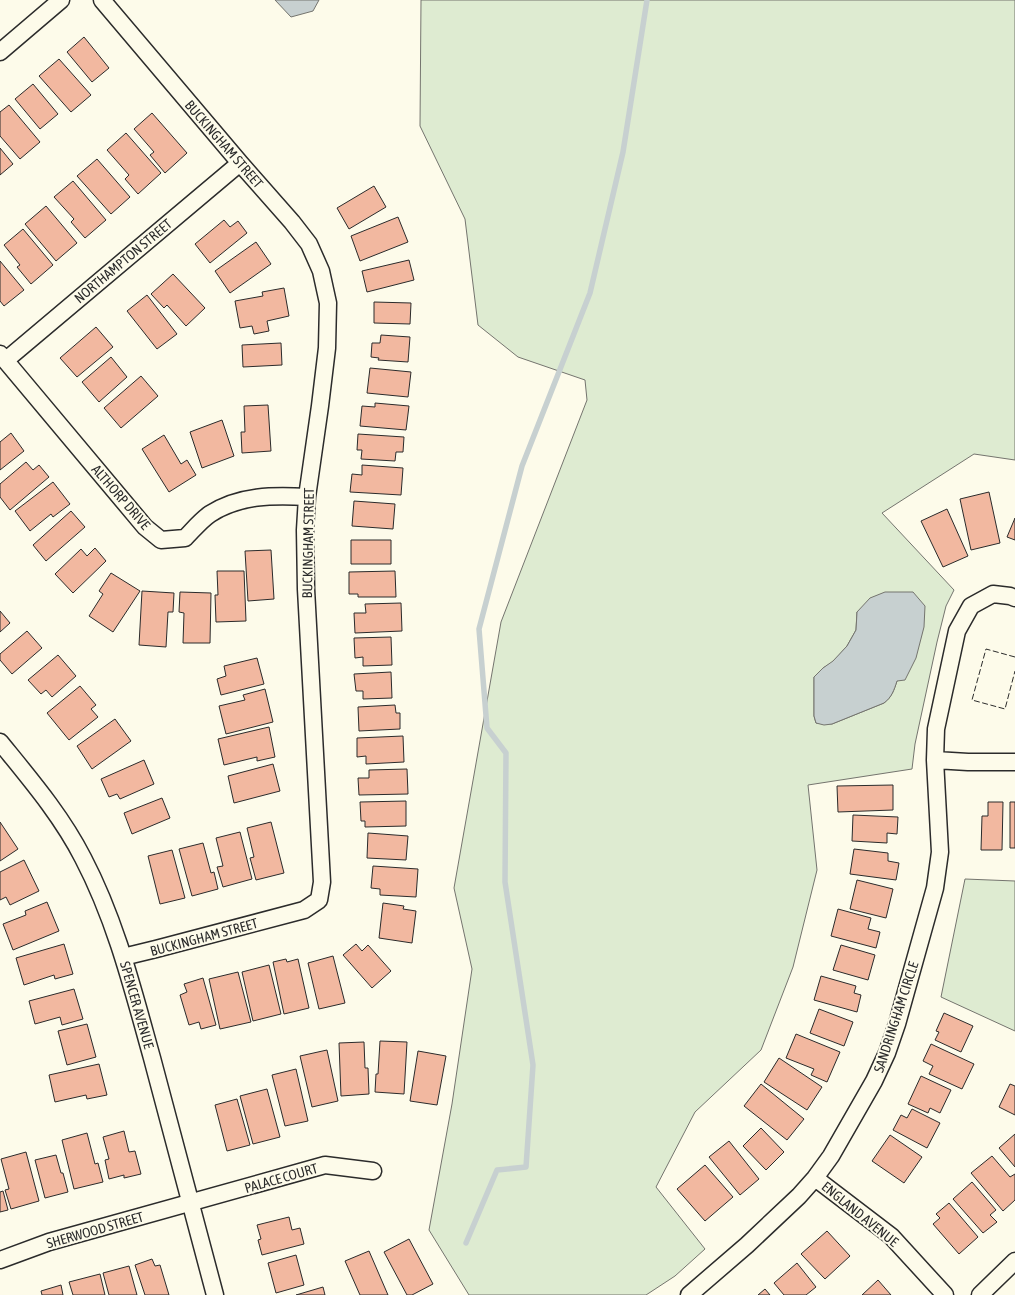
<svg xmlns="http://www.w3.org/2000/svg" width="1015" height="1295" font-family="'Asap Condensed',sans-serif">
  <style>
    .green { fill: #deebd1; stroke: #74746e; fill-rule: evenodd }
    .water { fill: #c7d0d0; stroke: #74746e }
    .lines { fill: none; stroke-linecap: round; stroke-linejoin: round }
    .stream { stroke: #c7d0d0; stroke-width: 5.5 }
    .building { fill: #f2b8a0; stroke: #2b2b2b }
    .street-casing { stroke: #2b2b2b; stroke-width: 19 }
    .street { stroke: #fdfbea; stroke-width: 16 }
    .fence { stroke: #2b2b2b; stroke-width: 1; stroke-dasharray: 6 2.5; stroke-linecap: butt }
    .labels { text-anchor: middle; stroke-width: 4; stroke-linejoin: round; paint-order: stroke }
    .street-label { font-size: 14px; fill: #2b2b2b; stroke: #fdfbea }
  </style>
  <rect width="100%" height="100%" fill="#fdfbea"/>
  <path class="green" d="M421 0H1015V460L974 454 882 513 954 590 946 606 937 642 915 744 912 769 808 785 817 870 793 967 761 1050 695 1112 656 1187 705 1249 675 1276 646 1295H469L429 1230 452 1104 472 969 454 888 501 622 587 400 585 380 518 357 478 325 465 219 420 126ZM857 612 897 681C894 690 892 697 884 703L832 724 816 723 814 716V677L823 668 833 662 847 646 856 630Z
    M965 879 1015 881V1031L941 997Z"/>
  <path class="water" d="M275 0H319L313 11 291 17Z
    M885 592H913L925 606 924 627 916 658 905 680 897 681C894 690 892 697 884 703L832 724 824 725 816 723 814 716V677L823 668 833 661 847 646 856 630 857 612 870 598Z"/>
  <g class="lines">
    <path class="stream" d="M466 1243 497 1170 526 1167 533 1065 505 882 506 753 487 728 479 629 522 466 590 293 623 152 647 0"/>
  </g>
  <path class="building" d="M84 37 109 68 92 82 67 52Z
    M59 59 91 95 71 112 39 76Z
    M33 84 58 114 40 129 15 99Z
    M9 105 40 142 20 159 0 136V112Z
    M152 113 187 153 165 173 150 155 154 152 134 129Z
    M126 133 161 173 138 194 125 179 129 175 107 150Z
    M0 148 13 164 0 175Z
    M97 159 130 197 111 214 77 176Z
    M73 181 106 220 85 238 71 222 74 219 54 197Z
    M374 186 386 207 349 229 337 208Z
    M46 206 77 243 56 261 25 224Z
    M398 217 408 242 360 261 351 236Z
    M224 220 230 227 238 221 247 233 210 263 195 244Z
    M23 229 53 265 31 284 17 267 20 265 4 245Z
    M256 242 271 264 230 293 215 271Z
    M409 260 414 280 367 292 362 271Z
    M0 261 24 290 4 306 0 301Z
    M173 274 205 308 186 326 167 305 164 308 151 294Z
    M284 288 289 316 267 321 269 331 254 334 252 326 240 328 235 301 263 296 262 292Z
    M147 295 177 334 157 349 127 311Z
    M374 302 411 303 410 324 374 323Z
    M96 327 113 347 77 377 60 358Z
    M381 335 410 337 408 362 378 360 379 358 371 357 372 343H380Z
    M281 343 282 365 243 367 242 345Z
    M111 357 127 377 99 402 82 382Z
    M370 368 411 372 408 397 367 393Z
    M141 376 158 396 121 428 104 408Z
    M375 403 409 406 406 430 360 426 362 406 375 407Z
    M268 405 271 451 242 453 241 432H245L244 406Z
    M222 420 234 456 202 468 190 432Z
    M11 433 24 451 0 470V442Z
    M358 434 404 437 403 452H396L395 461 361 459 362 450H357Z
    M164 435 181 464 187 460 196 475 169 492 142 449Z
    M26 462 33 470 39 465 49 477 10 510 0 497V484Z
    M362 465 403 468 401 495 350 492 352 474 362 475Z
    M53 482 70 504 53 517 51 514 30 531 15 511Z
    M989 492 1000 543 971 550 960 499Z
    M354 501 395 504 393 529 352 526Z
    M947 509 968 556 943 567 921 521Z
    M71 511 85 527 46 561 33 545Z
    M1015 518V540L1007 537Z
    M351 540H391V564H351Z
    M95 548 106 561 73 593 55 574 81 549 87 556Z
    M271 550 274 599 248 601 245 551Z
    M217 571H244L246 621 216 622 215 595H218Z
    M395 571 396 597H358V594H349V572Z
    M111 573 140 591 113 632 89 616 103 594 99 591Z
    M142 591 174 593 173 612H168L166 647 139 645Z
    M180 592 211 593 210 643H183L184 613 179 612Z
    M401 603 402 631 355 633 354 613H366L365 604Z
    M0 611 10 623 0 632Z
    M27 631 42 648 12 674 0 660V654Z
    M391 637 392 665 363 666V657L355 658 354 638Z
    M58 655 76 676 52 697 46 690 41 694 28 680Z
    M257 658 264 684 221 695 217 679 226 676 224 666Z
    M391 672 392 698 363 699V691H356L354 674Z
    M80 686 96 705 91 709 98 717 69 740 47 713Z
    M265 689 273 722 226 734 219 706 245 700 243 695Z
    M395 705 396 713H400V729L359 731 358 707Z
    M115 719 131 741 92 769 77 746Z
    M269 727 275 757 257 761V757L224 765 218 739Z
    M403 736 404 762 366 764V756L357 757V738Z
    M144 760 154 784 120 799 117 794 109 797 101 779Z
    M273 764 280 791 234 803 228 776Z
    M407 769 408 794 359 795 358 778H369V770Z
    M893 785V810L838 812 837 786Z
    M162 798 170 818 132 834 124 813Z
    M406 801V826L365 827V821H361L360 802Z
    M988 802H1003L1002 850H981L982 816H988Z
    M1010 802H1015V848H1010Z
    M853 815 898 817 897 834 887 833V843L852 841Z
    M0 822 18 849 0 861Z
    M271 822 284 873 256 880 250 858 254 857 247 828Z
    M240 832 252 879 223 887 217 867 223 866 216 838Z
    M368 833 408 836 406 860 367 858Z
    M203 843 211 873 214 872 218 889 192 896 179 849Z
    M854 849 888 853V861L899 863 896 880 850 874Z
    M172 850 185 898 160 904 148 856Z
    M24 860 39 891 10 905 6 897 0 900V872Z
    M373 866 418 869 416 897 380 895V889L371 888Z
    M857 880 893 889 886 918 850 909Z
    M47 902 59 931 13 950 3 924 26 915 25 911Z
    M383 903 404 906 403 909 416 911 412 943 379 938Z
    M838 909 871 918 868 929 880 932 876 948 831 936Z
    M64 944 73 974 55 979 54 975 24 985 16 958Z
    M356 944 362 951 368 945 391 971 372 988 343 955Z
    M841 945 875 955 868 980 833 970Z
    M333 956 345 1003 319 1009 308 963Z
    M286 959 287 962 298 959 309 1008 284 1014 273 962Z
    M269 965 281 1014 253 1021 242 972Z
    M238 972 251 1022 220 1029 209 979Z
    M821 976 856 986 854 993 861 995 857 1012 814 1000Z
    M203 978 216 1025 201 1029 199 1022 189 1025 180 995 187 992 184 984Z
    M74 989 83 1019 62 1025 60 1017 35 1024 29 1001Z
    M819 1009 853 1022 844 1046 810 1033Z
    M944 1013 973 1026 961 1052 935 1040 939 1032 936 1031Z
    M87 1024 96 1057 67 1065 58 1031Z
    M796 1034 840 1052 827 1082 811 1075 814 1069 786 1058Z
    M380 1041 407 1042 404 1094 375 1092 376 1074H378Z
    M364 1042 365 1068H368L369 1094 341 1096 339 1043Z
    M931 1044 974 1064 962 1089 929 1074 933 1066 923 1061Z
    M327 1050 338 1101 312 1107 300 1056Z
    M418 1051 446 1056 437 1105 410 1101Z
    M779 1058 822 1087 807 1110 764 1082Z
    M99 1064 107 1095 87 1099 86 1095 55 1102 49 1075Z
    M296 1069 308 1121 285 1126 272 1075Z
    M921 1076 951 1090 940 1113 930 1108 928 1113 908 1104Z
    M761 1084 804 1119 787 1140 744 1106Z
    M1010 1084 1015 1086V1115L999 1107Z
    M267 1089 280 1137 253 1144 240 1096Z
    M237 1099 250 1145 227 1151 215 1105Z
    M912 1109 940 1123 927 1148 893 1130 901 1115 907 1118Z
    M761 1128 784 1152 766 1170 743 1146Z
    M124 1131 129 1152 135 1151 141 1174 124 1178V1175L109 1179 105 1160 109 1159 103 1137Z
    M87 1133 95 1164 98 1163 103 1182 74 1189 62 1140Z
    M1015 1134V1167L999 1148Z
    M890 1135 922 1157 904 1183 872 1161Z
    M729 1141 759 1179 740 1195 709 1157Z
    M26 1152 39 1201 11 1209 5 1190 9 1189 1 1159Z
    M56 1155 61 1173H63L68 1192 45 1198 35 1160Z
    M992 1156 1010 1177 1015 1174V1200L1003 1211 971 1173Z
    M705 1165 733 1197 705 1221 677 1189Z
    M972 1182 996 1210 990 1215 997 1222 983 1233 953 1199Z
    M3 1191 8 1210 0 1212V1192Z
    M949 1203 978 1237 959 1254 933 1224 940 1218 936 1214Z
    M289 1217 292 1230 300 1228 304 1244 262 1255 258 1240 261 1239 257 1225Z
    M827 1231 850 1256 825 1279 801 1254Z
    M409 1239 433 1284 412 1295H407L384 1252Z
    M369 1251 388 1295H360L345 1261Z
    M296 1255 304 1285 276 1293 268 1263Z
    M152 1259 155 1266 160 1265 169 1295H145L135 1265Z
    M797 1263 816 1287 806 1295H784L774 1283Z
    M129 1266 137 1295H109L103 1273Z
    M100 1274 105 1295H73L69 1282Z
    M878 1280 891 1295H862Z
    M61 1285 63 1295H42L41 1291Z
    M323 1287 325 1295H296Z
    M765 1289 770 1295H758Z"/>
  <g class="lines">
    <g class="street-casing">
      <path id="street" d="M102 0 240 163 292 222 309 244 321 271 328 303 327 348 320 406 307 497 305 530 306 589 322 882 319 900 304 910 156 949 123 957
        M0 52 61 0
        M0 354 145 527 161 540 185 538C193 530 201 520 210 514 239 495 274 495 307 497
        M6 360 240 163
        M0 742C30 779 61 815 83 858 116 921 133 990 152 1058 173 1137 194 1216 215 1295
        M935 760 968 762H1015
        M815 1178 891 1236 945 1295
        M0 1260 49 1242 325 1165 373 1171
        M689 1295 747 1245 799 1196 815 1178 831 1156 874 1081 887 1053 897 1024 935 888 940 852 935 760 936 729 957 631 971 606 993 594 1010 596 1015 598
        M980 1295 1015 1261"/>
    </g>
    <use href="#street" class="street"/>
    <path class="fence" d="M1015 657 986 649 972 700 1005 709 1015 671"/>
  </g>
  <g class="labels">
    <g class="street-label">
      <text transform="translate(224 144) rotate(49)" y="5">BUCKINGHAM STREET</text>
      <text transform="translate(123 261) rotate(-40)" y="5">NORTHAMPTON STREET</text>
      <text transform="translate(121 497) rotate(49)" y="5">ALTHORP DRIVE</text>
      <text transform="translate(308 543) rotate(-89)" y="5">BUCKINGHAM STREET</text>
      <text transform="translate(204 937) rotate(-15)" y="5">BUCKINGHAM STREET</text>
      <text transform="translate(137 1005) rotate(74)" y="5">SPENCER AVENUE</text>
      <text transform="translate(896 1017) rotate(-72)" y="5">SANDRINGHAM CIRCLE</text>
      <text transform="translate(281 1178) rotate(-16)" y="5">PALACE COURT</text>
      <text transform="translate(860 1214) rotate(39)" y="5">ENGLAND AVENUE</text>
      <text transform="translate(95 1230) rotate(-16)" y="5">SHERWOOD STREET</text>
    </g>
  </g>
</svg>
